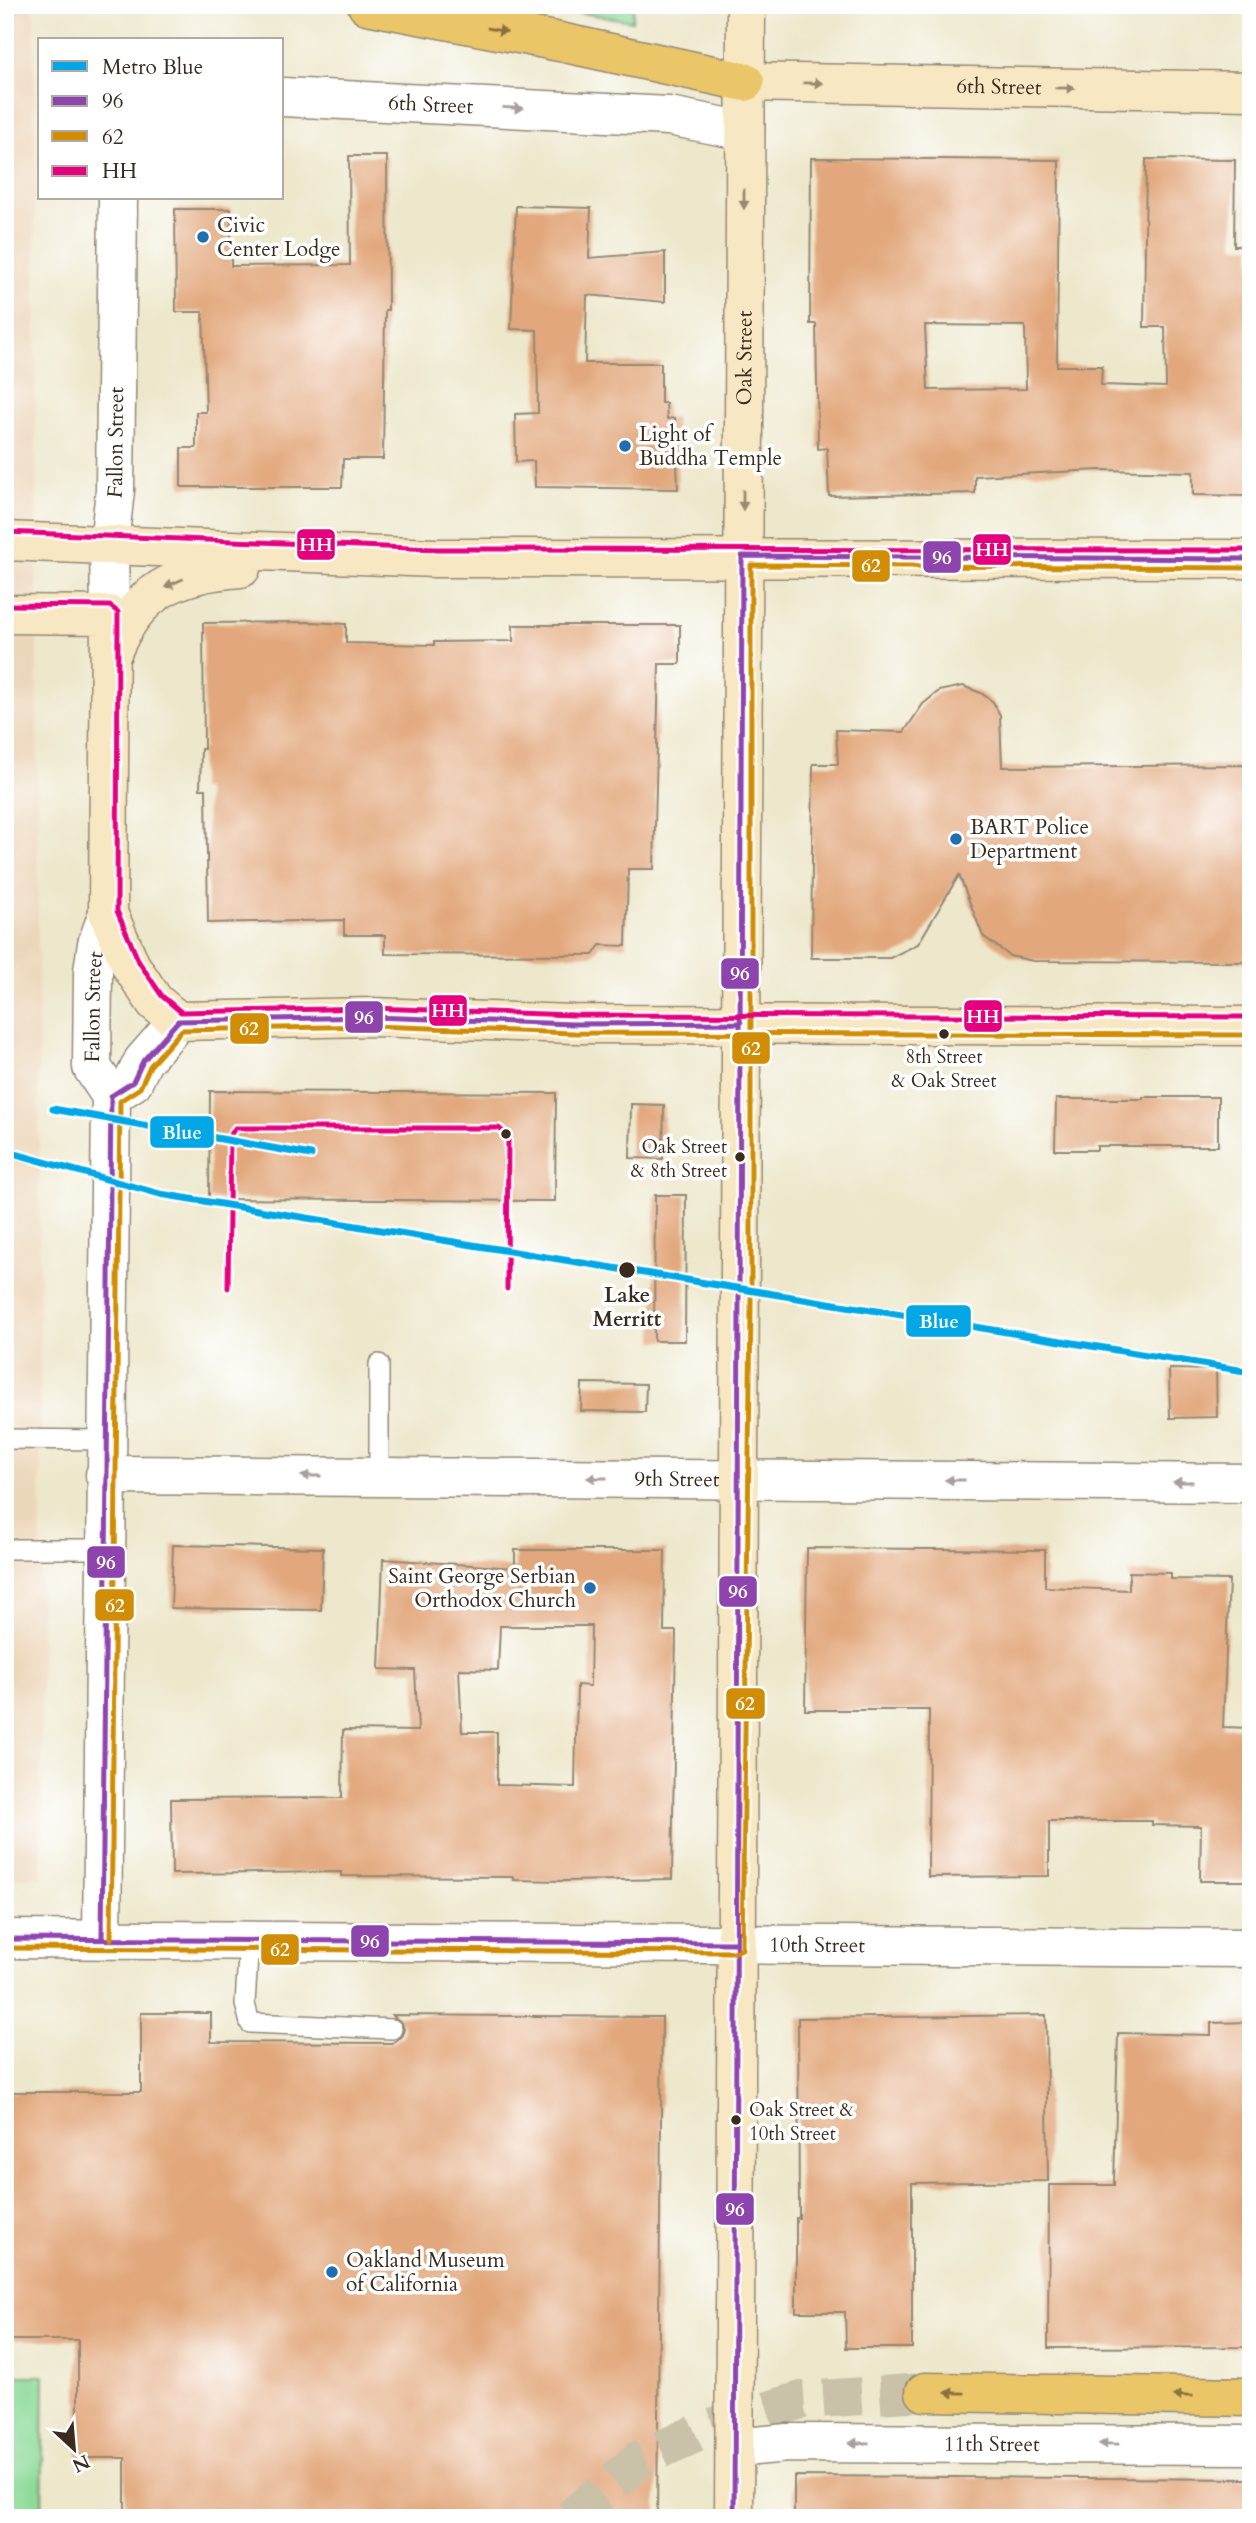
<svg xmlns="http://www.w3.org/2000/svg" width="1256" height="2523" font-family="Cardo,serif">
  <style>
    .built { fill: #edd7bb }
    .green { fill: #8dda99; stroke: #64825c; stroke-width: 2 }
    .building { fill: #e2a77b; fill-rule: evenodd }
    .lines { fill: none; stroke-linecap: round; stroke-linejoin: round }
    .primary-tunnel { stroke: #c9c1a8; stroke-width: 38; stroke-dasharray: 38 19; stroke-linecap: butt }
    .service-casing { stroke: #948874; stroke-width: 22 }
    .minor-casing { stroke: #948874; stroke-width: 41 }
    .secondary-casing { stroke: #948874; stroke-width: 41 }
    .primary-casing { stroke: #948874; stroke-width: 41 }
    .motorway-casing { stroke: #948874; stroke-width: 41 }
    .service { stroke: #fff; stroke-width: 19 }
    .minor { stroke: #fff; stroke-width: 38 }
    .secondary { stroke: #f7e8c3; stroke-width: 38 }
    .primary { stroke: #eac669; stroke-width: 38 }
    .motorway { stroke: #eac669; stroke-width: 38 }
    .bus-1-casing { stroke: #fff; stroke-width: 10 }
    .bus-2-casing { stroke: #fff; stroke-width: 10 }
    .bus-3-casing { stroke: #fff; stroke-width: 10 }
    .bus-1 { stroke: #8e44ad; stroke-width: 5 }
    .bus-2 { stroke: #d18d06; stroke-width: 5 }
    .bus-3 { stroke: #e5007d; stroke-width: 5 }
    .metro-1-casing { stroke: #fff; stroke-width: 12 }
    .metro-1 { stroke: #03a7e5; stroke-width: 7 }
    .oneway { fill: #8a7040 }
    .oneway2 { fill: #998970 }
    .oneway3 { fill: #a79f9a }
    .poi-dot { fill: #1f6fb2; stroke: #fff; stroke-width: 2.5 }
    .bus-dot { fill: #3b2a1e; stroke: #fff; stroke-width: 2.5 }
    .labels { text-anchor: middle; stroke-width: 7; stroke-linejoin: round; paint-order: stroke }
    .bus-label { font-size: 19px; fill: #3b2a1e; stroke: #fff }
    .street-label { font-size: 21px; fill: #3b2a1e; stroke: #fff }
    .poi-label { font-size: 21px; fill: #3b2a1e; stroke: #fff; text-anchor: start }
    .stop-label { font-size: 21px; font-weight: bold; fill: #3b2a1e; stroke: #fff }
    .line-badge { stroke: #fff; stroke-width: 2.5 }
    .badge-label { font-size: 19px; text-anchor: middle; font-weight: bold; fill: #fff }
  </style>
  <rect width="100%" height="100%" fill="#fff"/>
  <filter id="ink" filterUnits="userSpaceOnUse"><feTurbulence type="fractalNoise" baseFrequency=".0143" numOctaves="2"/><feDisplacementMap in="SourceGraphic" scale="14" xChannelSelector="R" yChannelSelector="G"/><feConvolveMatrix kernelMatrix="1 2 1 2 8 2 1 2 1" color-interpolation-filters="sRGB"/></filter>
  <filter id="wash" filterUnits="userSpaceOnUse"><feTurbulence type="fractalNoise" baseFrequency=".00686" numOctaves="4" result="noise"/><feDisplacementMap in="SourceGraphic" scale="28" xChannelSelector="R" yChannelSelector="G"/><feGaussianBlur stdDeviation="1.57" result="paint"/><feColorMatrix in="noise" values="0 0 0 0 0 0 0 0 0 0 0 0 0 0 0 0 0 1.4 0 .05"/><feComposite in="paint" operator="in"/></filter>
  <g filter="url(#wash)">
    <rect width="100%" height="100%" fill="#ede7cb"/>
    <path class="built" d="M5 5H34L42 1877H5Z"/>
    <path class="green" d="M528 5H634L632 21Z
      M5 2376H44L42 2518H5Z"/>
    <g id="blocks">
      <path class="building" d="M349 156H387L388 310H385L383 459H343L342 487H181V448H196V412H206L203 312H176L175 209H231V266L350 265Z
        M811 158 1059 160 1057 366H1102L1101 385 1166 387 1165 327H1144L1146 159 1235 160 1234 246H1251V496L1193 495V472L1100 470 975 476V493L829 496 827 448 818 449 816 324H810ZM925 325 1025 326 1026 389 928 390Z
        M516 206 591 208 589 258 665 252V302L587 295 585 363H661V403H666L667 419 675 418 678 489 535 487 534 461 516 462 515 414 538 413 537 330 511 329Z
        M312 622 346 624V643L434 645V642L513 641V625H680V664H659L654 869H628L626 946 600 945 593 955 385 954V935H344V920L208 923 206 789H200L201 749H204L203 623Z
        M963 686 981 693 993 702 1000 715 1002 767 1251 765V962L1033 961 1010 956 983 936 959 875 918 944 890 958H811L813 764H838L836 730 904 732 923 704 939 691Z
        M210 1091 556 1093 555 1201 209 1199Z
        M1143 1097H1218V1146H1097V1150H1055L1056 1099H1143Z
        M631 1104 664 1105 663 1159 630 1158Z
        M655 1195H686L685 1341H654Z
        M1169 1369 1216 1370 1217 1417 1170 1418Z
        M582 1383 646 1384 645 1412 581 1411Z
        M173 1545 323 1548 321 1610 171 1608Z
        M807 1548 1045 1550V1587L1129 1590V1572L1171 1573V1579L1229 1580 1223 1727 1251 1728V1881H1200L1201 1826 1152 1825V1821H1049V1876L928 1877 929 1710H805Z
        M515 1550H665L664 1631H676L672 1879 564 1881 513 1880V1877L341 1876V1872L172 1874 171 1799 342 1798 343 1730 418 1731 415 1670 379 1669 383 1559 515 1568ZM500 1626H591L590 1686 577 1685 575 1787 497 1785V1732H462L459 1669 498 1670Z
        M141 2013H211V2042L392 2043 402 2036 404 2029 402 2023 392 2015 662 2017 657 2518H125V2458H78V2340H5V2092H141Z
        M1046 2015 1048 2181 912 2183V2348H846L845 2312H796V2218H799L798 2018Z
        M1251 2022V2347L1048 2348 1049 2185H1114L1118 2033 1211 2035V2023Z
        M794 2476 1251 2479V2518H794Z"/>
    </g>
  </g>
  <g filter="url(#ink)">
    <use href="#blocks" fill-opacity="0" stroke="#948874" stroke-width="2"/>
    <g class="lines">
      <path class="primary-tunnel" d="M571 2518 640 2459 708 2428 802 2400 925 2392"/>
      <g class="service-casing">
        <path id="service" d="M5 1439 105 1440
          M379 1477V1364
          M5 1549H105
          M249 1940 245 2004 250 2023 392 2029"/>
      </g>
      <g class="minor-casing">
        <g id="minor">
          <path id="s1" d="M282 97 669 116 745 131"/>
          <path id="s2" d="M110 615 109 543 115 491 118 198"/>
          <path d="M111 1096 133 1082 143 1061 178 1021"/>
          <path id="s3" d="M105 1475 1251 1483"/>
          <path id="s4" d="M5 1939 1251 1948"/>
          <path id="s5" d="M102 1939 111 1096 92 1067 93 971 97 944 108 913"/>
          <path id="s6" d="M735 2448 787 2443 1251 2445"/>
        </g>
      </g>
      <g class="secondary-casing">
        <g id="secondary">
          <path id="s7" d="M745 82 1251 91"/>
          <path d="M5 541 435 558 1251 559"/>
          <path d="M5 614 110 615 108 913 131 966 155 1002 178 1021 372 1017 574 1024 1251 1026"/>
          <path d="M112 653C136 591 177 572 241 568"/>
          <path id="s8" d="M734 2518 746 5"/>
        </g>
      </g>
      <g class="primary-casing">
        <path id="primary" d="M925 2392 1251 2397"/>
      </g>
      <g class="motorway-casing">
        <path id="motorway" d="M367 5 560 42 745 82"/>
      </g>
      <use href="#service" class="service"/>
      <use href="#minor" class="minor"/>
      <use href="#secondary" class="secondary"/>
      <use href="#primary" class="primary"/>
      <use href="#motorway" class="motorway"/>
      <g class="bus-1-casing">
        <path id="bus-1" d="M5 1939 735 1943
          M102 1939 111 1096 133 1082 143 1061 178 1021 372 1017 574 1024 741 1023
          M734 2518 742 556 1251 559"/>
      </g>
      <g class="bus-2-casing">
        <path id="bus-2" d="M111 1939 120 1101 140 1088 150 1066 182 1030 372 1026 574 1033 1251 1035
          M5 1948 735 1952 742 1949 751 1311V565L1251 568"/>
      </g>
      <g class="bus-3-casing">
        <path id="bus-3" d="M5 532 435 549 1251 550
          M5 605 110 606 118 612 117 911 139 962 162 996 181 1012 372 1008 574 1015 1251 1017
          M228 1288 230 1136 235 1128H499L508 1136 507 1289"/>
      </g>
      <use href="#bus-1" class="bus-1"/>
      <use href="#bus-2" class="bus-2"/>
      <use href="#bus-3" class="bus-3"/>
      <g class="metro-1-casing">
        <path id="metro-1" d="M53 1109 311 1155
          M5 1151 160 1194 1251 1372"/>
      </g>
      <use href="#metro-1" class="metro-1"/>
    </g>
    <defs><path id="oneway-solid" d="M-6-.8H1V-3.2L6.5 0L1 3.2V.8H-6Z" transform="scale(1.75)"/></defs>
    <g class="oneway">
      <use href="#oneway-solid" transform="translate(497 30) rotate(11)"/>
      <use href="#oneway-solid" transform="translate(955 2393) rotate(-179)"/>
      <use href="#oneway-solid" transform="translate(1183 2396) rotate(-179)"/>
    </g>
    <g class="oneway2">
      <use href="#oneway-solid" transform="translate(813 83) rotate(1)"/>
      <use href="#oneway-solid" transform="translate(1065 88) rotate(1)"/>
      <use href="#oneway-solid" transform="translate(744 199) rotate(90)"/>
      <use href="#oneway-solid" transform="translate(743 500) rotate(90)"/>
      <use href="#oneway-solid" transform="translate(174 583) rotate(156)"/>
    </g>
    <g class="oneway3">
      <use href="#oneway-solid" transform="translate(513 108) rotate(3)"/>
      <use href="#oneway-solid" transform="translate(311 1476) rotate(-180)"/>
      <use href="#oneway-solid" transform="translate(597 1478) rotate(-180)"/>
      <use href="#oneway-solid" transform="translate(955 1480) rotate(-180)"/>
      <use href="#oneway-solid" transform="translate(1183 1482) rotate(-180)"/>
      <use href="#oneway-solid" transform="translate(859 2443) rotate(180)"/>
      <use href="#oneway-solid" transform="translate(1109 2444) rotate(-179)"/>
    </g>
  </g>
  <g class="poi-dot">
    <circle cx="203" cy="237" r="7"/>
    <circle cx="625" cy="446" r="7"/>
    <circle cx="956" cy="839" r="7"/>
    <circle cx="590" cy="1588" r="7"/>
    <circle cx="332" cy="2272" r="7"/>
  </g>
  <g class="bus-dot">
    <circle cx="944" cy="1034" r="6"/>
    <circle cx="506" cy="1134" r="6"/>
    <circle cx="740" cy="1157" r="6"/>
    <circle cx="627" cy="1270" r="9"/>
    <circle cx="736" cy="2120" r="6"/>
  </g>
  <g class="labels">
    <g class="bus-label">
      <text x="944" y="1063">8th Street<tspan x="944" dy="24">&amp; Oak Street</tspan></text>
      <text x="727" y="1153" text-anchor="end">Oak Street<tspan x="727" dy="24">&amp; 8th Street</tspan></text>
      <text x="749" y="2116" text-anchor="start">Oak Street &amp;<tspan x="749" dy="24">10th Street</tspan></text>
    </g>
    <g class="street-label">
      <text dy="7" stroke="none"><textPath href="#s7" startOffset="254">6th Street</textPath></text>
      <text dy="7" stroke="none"><textPath href="#s1" startOffset="149">6th Street</textPath></text>
      <text dy="7" stroke="none"><textPath href="#s8" startOffset="2160">Oak Street</textPath></text>
      <text dy="7" stroke="none"><textPath href="#s2" startOffset="173">Fallon Street</textPath></text>
      <text dy="7" stroke="none"><textPath href="#s5" startOffset="938">Fallon Street</textPath></text>
      <text dy="7" stroke="none"><textPath href="#s3" startOffset="572">9th Street</textPath></text>
      <text dy="7" stroke="none"><textPath href="#s4" startOffset="812">10th Street</textPath></text>
      <text dy="7" stroke="none"><textPath href="#s6" startOffset="257">11th Street</textPath></text>
    </g>
    <g class="poi-label">
      <text x="217" y="232">Civic<tspan x="217" dy="24">Center Lodge</tspan></text>
      <text x="639" y="441">Light of<tspan x="639" dy="24">Buddha Temple</tspan></text>
      <text x="970" y="834">BART Police<tspan x="970" dy="24">Department</tspan></text>
      <text x="576" y="1583" text-anchor="end">Saint George Serbian<tspan x="576" dy="24">Orthodox Church</tspan></text>
      <text x="346" y="2267">Oakland Museum<tspan x="346" dy="24">of California</tspan></text>
    </g>
    <g class="stop-label">
      <text x="627" y="1302">Lake<tspan x="627" dy="24">Merritt</tspan></text>
    </g>
  </g>
  <g class="line-badge">
    <rect x="296" y="528" width="40" height="33" rx="7" fill="#e5007d"/>
    <rect x="972" y="533" width="40" height="33" rx="7" fill="#e5007d"/>
    <rect x="922" y="540" width="40" height="34" rx="7" fill="#8e44ad"/>
    <rect x="851" y="549" width="40" height="34" rx="7" fill="#d18d06"/>
    <rect x="720" y="957" width="40" height="33" rx="7" fill="#8e44ad"/>
    <rect x="428" y="994" width="40" height="33" rx="7" fill="#e5007d"/>
    <rect x="963" y="999" width="40" height="34" rx="7" fill="#e5007d"/>
    <rect x="344" y="1000" width="40" height="34" rx="7" fill="#8e44ad"/>
    <rect x="229" y="1012" width="41" height="33" rx="7" fill="#d18d06"/>
    <rect x="731" y="1031" width="40" height="34" rx="7" fill="#d18d06"/>
    <rect x="149" y="1115" width="66" height="34" rx="7" fill="#03a7e5"/>
    <rect x="905" y="1304" width="67" height="34" rx="7" fill="#03a7e5"/>
    <rect x="86" y="1545" width="40" height="34" rx="7" fill="#8e44ad"/>
    <rect x="718" y="1575" width="40" height="33" rx="7" fill="#8e44ad"/>
    <rect x="94" y="1588" width="41" height="34" rx="7" fill="#d18d06"/>
    <rect x="725" y="1687" width="41" height="33" rx="7" fill="#d18d06"/>
    <rect x="350" y="1924" width="40" height="34" rx="7" fill="#8e44ad"/>
    <rect x="260" y="1933" width="40" height="33" rx="7" fill="#d18d06"/>
    <rect x="715" y="2192" width="40" height="34" rx="7" fill="#8e44ad"/>
  </g>
  <g class="badge-label">
    <text x="316" y="551">HH</text>
    <text x="992" y="556">HH</text>
    <text x="942" y="564">96</text>
    <text x="871" y="572">62</text>
    <text x="740" y="980">96</text>
    <text x="448" y="1017">HH</text>
    <text x="983" y="1023">HH</text>
    <text x="364" y="1024">96</text>
    <text x="249" y="1035">62</text>
    <text x="751" y="1055">62</text>
    <text x="182" y="1139">Blue</text>
    <text x="939" y="1328">Blue</text>
    <text x="106" y="1569">96</text>
    <text x="738" y="1598">96</text>
    <text x="115" y="1612">62</text>
    <text x="745" y="1710">62</text>
    <text x="370" y="1948">96</text>
    <text x="280" y="1956">62</text>
    <text x="735" y="2216">96</text>
  </g>
  <rect width="1256" height="2523" fill="none" stroke="#fff" stroke-width="28"/>
  <rect x="38" y="38" width="245" height="161" fill="#ffffff" stroke="#b1aaa5" stroke-width="2"/>
  <rect x="52" y="61" width="35" height="10" fill="#03a7e5" stroke="#b1aaa5" stroke-width="2"/>
  <text x="102" y="74" font-size="21" fill="#3b2a1e">Metro Blue</text>
  <rect x="52" y="96" width="35" height="10" fill="#8e44ad" stroke="#b1aaa5" stroke-width="2"/>
  <text x="102" y="108" font-size="21" fill="#3b2a1e">96</text>
  <rect x="52" y="131" width="35" height="10" fill="#d18d06" stroke="#b1aaa5" stroke-width="2"/>
  <text x="102" y="144" font-size="21" fill="#3b2a1e">62</text>
  <rect x="52" y="166" width="35" height="10" fill="#e5007d" stroke="#b1aaa5" stroke-width="2"/>
  <text x="102" y="178" font-size="21" fill="#3b2a1e">HH</text>
  <g transform="translate(74 2449) rotate(154)" stroke="#ffffff" stroke-width="5" paint-order="stroke">
  <path d="M0-5L12 26L0 18L-12 26Z" fill="#3b2a1e"/>
  <text y="-10" font-size="19" font-weight="bold" text-anchor="middle" fill="#3b2a1e">N</text>
  </g>
</svg>
